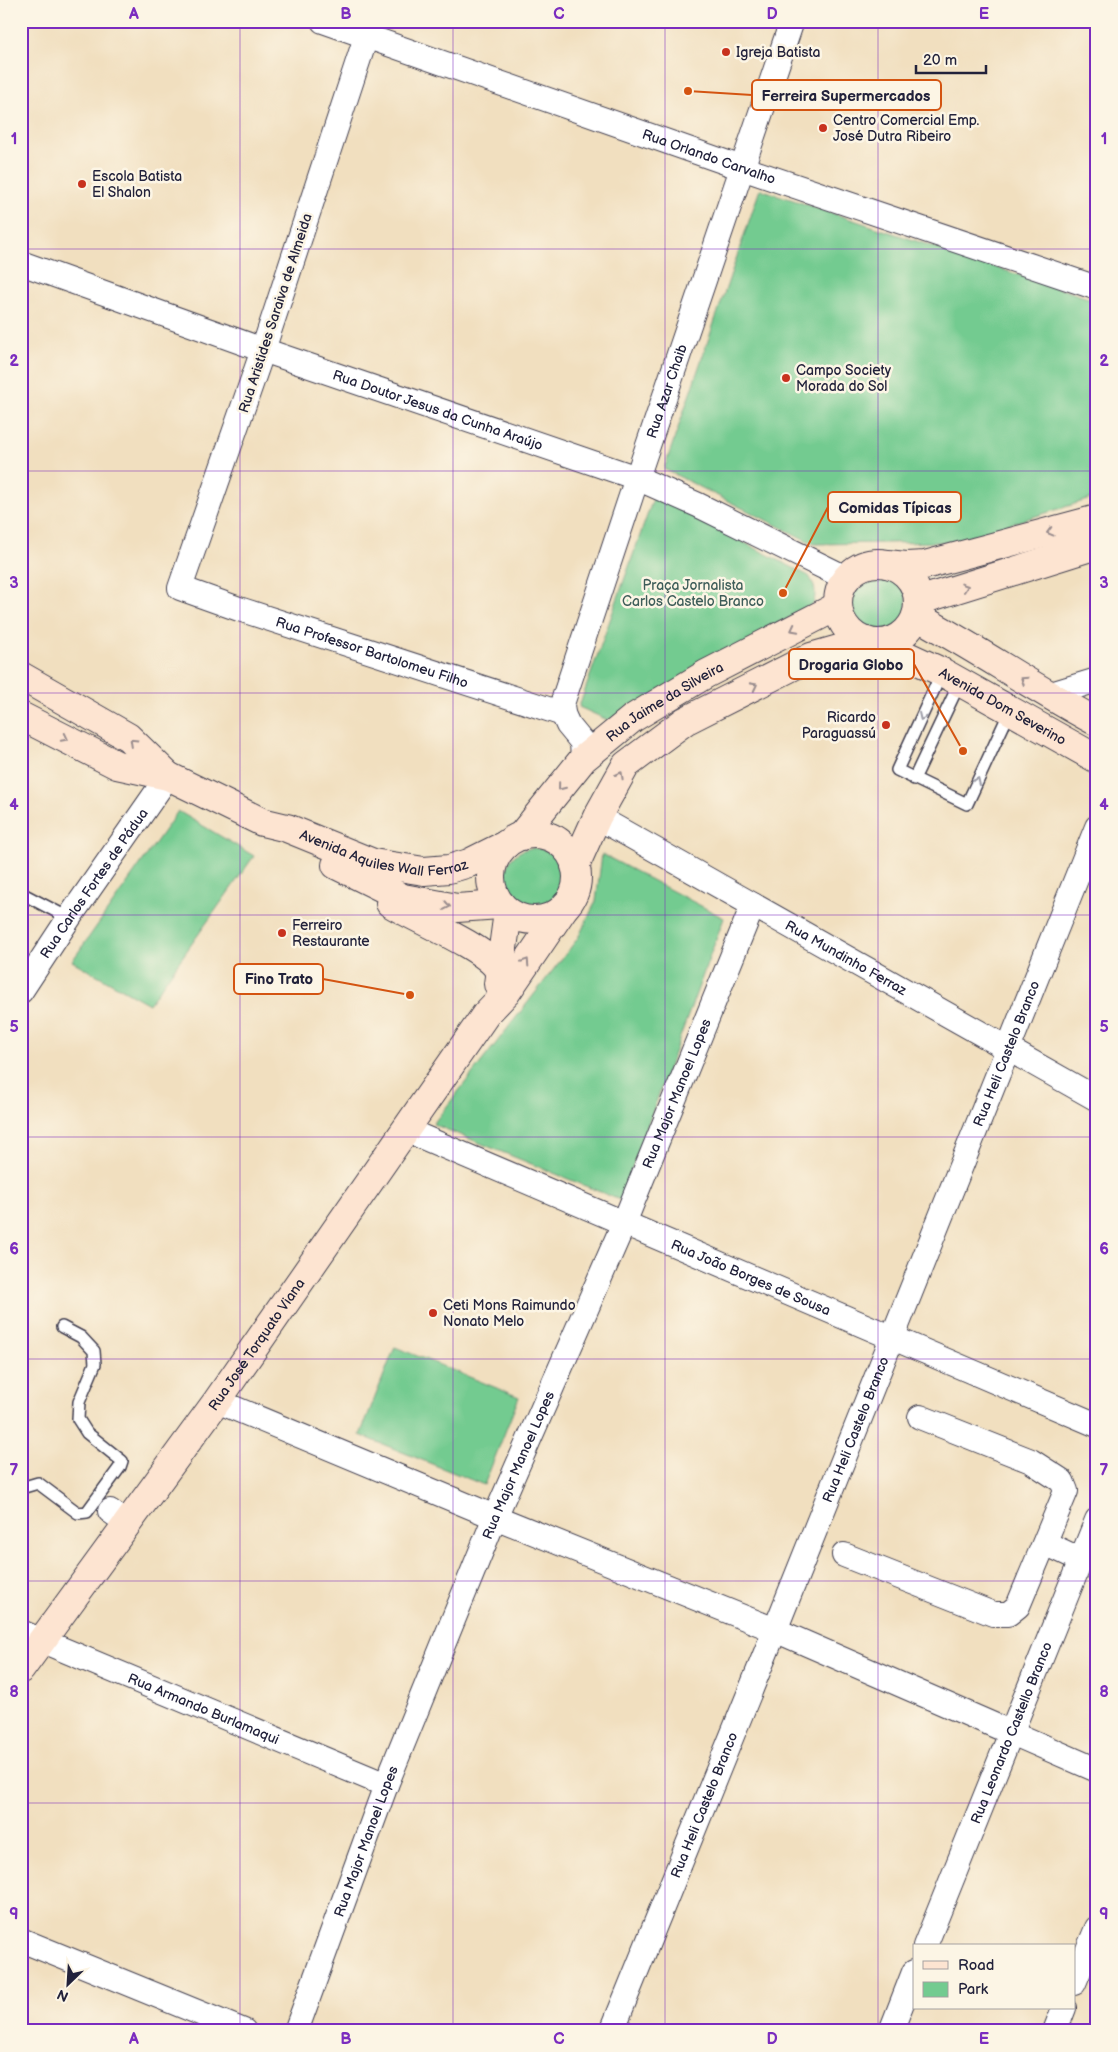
<svg xmlns="http://www.w3.org/2000/svg" width="1118" height="2052" font-family="'Balsamiq Sans',sans-serif">
  <style>
    .green { fill: #73cb90; stroke: #4a7666 }
    .lines { fill: none; stroke-linecap: round; stroke-linejoin: round }
    .lane-casing { stroke: #413e4f; stroke-width: 14 }
    .street-casing { stroke: #413e4f; stroke-width: 26 }
    .secondary-casing { stroke: #413e4f; stroke-width: 30 }
    .lane { stroke: #fff; stroke-width: 11 }
    .street { stroke: #fff; stroke-width: 24 }
    .secondary { stroke: #fde4d1; stroke-width: 28 }
    .oneway { stroke: #9a8d8e }
    .oneway2 { stroke: #9c9ca7 }
    .grid { fill: none; stroke: #7b2cbf; stroke-width: 1; stroke-opacity: 0.55 }
    .poi-dot { fill: #c8321e; stroke: #fcf5e5; stroke-width: 2 }
    .labels { text-anchor: middle; stroke-width: 5; stroke-linejoin: round; paint-order: stroke }
    .poi-label { font-size: 14px; fill: #22223b; stroke: #fcf5e5; text-anchor: start }
    .street-label { font-size: 14px; fill: #22223b; stroke: #fcf5e5 }
    .park-label { font-size: 14px; fill: #3e5d59; stroke: #fcf5e5 }
    .leader { fill: none; stroke: #d45411; stroke-width: 2 }
    .callout-dot { fill: #d45411; stroke: #fcf5e5; stroke-width: 2 }
    .callout { fill: #fcf5e5; stroke: #d45411; stroke-width: 2 }
    .callout-label { font-size: 15px; text-anchor: middle; font-weight: bold; fill: #22223b }
    .neatline { fill: none; stroke: #7b2cbf; stroke-width: 2 }
    .grid-label { font-size: 16px; text-anchor: middle; font-weight: bold; fill: #7b2cbf }
  </style>
  <rect width="100%" height="100%" fill="#fcf5e5"/>
  <filter id="ink" filterUnits="userSpaceOnUse"><feTurbulence type="fractalNoise" baseFrequency=".02" numOctaves="2"/><feDisplacementMap in="SourceGraphic" scale="10" xChannelSelector="R" yChannelSelector="G"/><feConvolveMatrix kernelMatrix="1 2 1 2 8 2 1 2 1" color-interpolation-filters="sRGB"/></filter>
  <filter id="wash" filterUnits="userSpaceOnUse"><feTurbulence type="fractalNoise" baseFrequency=".0096" numOctaves="4" result="noise"/><feDisplacementMap in="SourceGraphic" scale="20" xChannelSelector="R" yChannelSelector="G"/><feGaussianBlur stdDeviation="1.12" result="paint"/><feColorMatrix in="noise" values="0 0 0 0 0 0 0 0 0 0 0 0 0 0 0 0 0 1.4 0 .05"/><feComposite in="paint" operator="in"/></filter>
  <g filter="url(#wash)">
    <rect width="100%" height="100%" fill="#f1dfbf"/>
    <path class="green" d="M760 189 1097 301V497L953 542 814 544 664 469Z
      M654 496 809 576C815 586 817 593 813 604L612 722 579 707Z
      M849 603a29 29 0 1 1 58 0a29 29 0 1 1-58 0Z
      M178 811 254 856 149 1004 72 961Z
      M505 877a29 29 0 1 1 58 0a29 29 0 1 1-58 0Z
      M602 854 724 918 620 1200 433 1124 578 938 596 901Z
      M395 1347 519 1397 484 1485 360 1435Z"/>
  </g>
  <g filter="url(#ink)">
    <g class="lines">
      <g class="lane-casing">
        <path id="lane" d="M942 672 897 770 967 804 1011 709
          M914 779 960 682
          M21 893 61 914
          M21 1488 38 1483 78 1513 87 1512 120 1467 122 1461 87 1433 78 1419 79 1402 95 1364 94 1351 81 1337 62 1327"/>
      </g>
      <g class="street-casing">
        <g id="street">
          <path id="s1" d="M323 21 742 168 1097 288"/>
          <path id="s2" d="M366 37 263 350 180 588 239 609 563 714"/>
          <path id="s3" d="M21 263 263 350 637 478 698 505 846 578"/>
          <path d="M1048 695 1097 680"/>
          <path id="s4" d="M583 759 582 742 568 725 563 714 562 704 637 478 792 21"/>
          <path id="s5" d="M597 817 1097 1099"/>
          <path id="s6" d="M21 991 69 918 168 776"/>
          <path id="s7" d="M406 1130 1097 1425"/>
          <path d="M217 1401 495 1517 775 1630 1097 1770"/>
          <path d="M110 1511 127 1523"/>
          <path d="M1045 1543 1081 1560"/>
          <path d="M844 1555 993 1614H1008L1018 1606 1066 1491 1062 1481 1031 1461 920 1417"/>
          <path id="s8" d="M21 1632 386 1785"/>
          <path d="M21 1940 244 2031"/>
          <path id="s9" d="M925 1946 1097 1520"/>
          <path d="M1074 1983 1097 1928"/>
          <path id="s10" d="M296 2031 386 1785 495 1517 624 1223 753 905"/>
          <path id="s11" d="M612 2031 775 1630 1097 827"/>
          <path d="M891 2031 914 1972"/>
          <path d="M1055 2031 1064 2008"/>
        </g>
      </g>
      <g class="secondary-casing">
        <g id="secondary">
          <circle cx="878" cy="603" r="40"/>
          <path d="M887 564 906 566 925 565 1097 519"/>
          <path d="M918 601 1097 545"/>
          <path d="M916 616C978 649 1035 689 1097 722"/>
          <path id="s12" d="M879 643 942 672 1097 759"/>
          <path d="M21 676 128 737 168 776"/>
          <path id="s13" d="M21 716 117 765 168 776 262 822 287 828 373 863 424 871 449 869 469 863 505 845"/>
          <circle cx="534" cy="877" r="43"/>
          <path id="s14" d="M521 836 583 759 633 718 706 674 838 606"/>
          <path d="M336 865 403 898 457 908 500 905"/>
          <path d="M575 866 597 817 626 765 685 721 811 657 867 641"/>
          <path d="M390 903C416 919 479 945 496 966 499 970 499 976 500 981"/>
          <path d="M498 984 508 912"/>
          <path id="s15" d="M21 1669 217 1401 486 1014 506 993 566 905"/>
        </g>
      </g>
      <use href="#lane" class="lane"/>
      <use href="#street" class="street"/>
      <use href="#secondary" class="secondary"/>
    </g>
    <defs><path id="oneway-chevron" d="M-2-3.5L2.5 0L-2 3.5" fill="none" stroke-width="1.6" stroke-linecap="round" stroke-linejoin="round" transform="scale(1.25)"/></defs>
    <g class="oneway">
      <use href="#oneway-chevron" transform="translate(1050 532) rotate(165)"/>
      <use href="#oneway-chevron" transform="translate(965 587) rotate(-18)"/>
      <use href="#oneway-chevron" transform="translate(794 629) rotate(153)"/>
      <use href="#oneway-chevron" transform="translate(1024 680) rotate(-147)"/>
      <use href="#oneway-chevron" transform="translate(754 686) rotate(-27)"/>
      <use href="#oneway-chevron" transform="translate(65 738) rotate(27)"/>
      <use href="#oneway-chevron" transform="translate(133 742) rotate(-137)"/>
      <use href="#oneway-chevron" transform="translate(620 775) rotate(-61)"/>
      <use href="#oneway-chevron" transform="translate(561 787) rotate(129)"/>
      <use href="#oneway-chevron" transform="translate(447 906) rotate(11)"/>
      <use href="#oneway-chevron" transform="translate(526 962) rotate(-57)"/>
    </g>
    <g class="oneway2">
      <use href="#oneway-chevron" transform="translate(922 717) rotate(115)"/>
      <use href="#oneway-chevron" transform="translate(977 781) rotate(-65)"/>
    </g>
  </g>
  <path class="grid" d="M240 21V2031M453 21V2031M665 21V2031M878 21V2031M21 249H1097M21 471H1097M21 693H1097M21 915H1097M21 1137H1097M21 1359H1097M21 1581H1097M21 1803H1097"/>
  <g class="poi-dot">
    <circle cx="726" cy="52" r="5"/>
    <circle cx="823" cy="128" r="5"/>
    <circle cx="82" cy="184" r="5"/>
    <circle cx="786" cy="378" r="5"/>
    <circle cx="886" cy="725" r="5"/>
    <circle cx="282" cy="933" r="5"/>
    <circle cx="433" cy="1313" r="5"/>
  </g>
  <g class="labels">
    <g class="poi-label">
      <text x="736" y="57">Igreja Batista</text>
      <text x="833" y="125">Centro Comercial Emp.<tspan x="833" dy="16">José Dutra Ribeiro</tspan></text>
      <text x="92" y="181">Escola Batista<tspan x="92" dy="16">El Shalon</tspan></text>
      <text x="796" y="375">Campo Society<tspan x="796" dy="16">Morada do Sol</tspan></text>
      <text x="876" y="722" text-anchor="end">Ricardo<tspan x="876" dy="16">Paraguassú</tspan></text>
      <text x="292" y="930">Ferreiro<tspan x="292" dy="16">Restaurante</tspan></text>
      <text x="443" y="1310">Ceti Mons Raimundo<tspan x="443" dy="16">Nonato Melo</tspan></text>
    </g>
    <g class="street-label">
      <text dy="5" stroke="none"><textPath href="#s1" startOffset="409">Rua Orlando Carvalho</textPath></text>
      <text transform="translate(275 313) rotate(-72)" y="5">Rua Aristides Saraiva de Almeida</text>
      <text dy="5" stroke="none"><textPath href="#s4" startOffset="391">Rua Azar Chaib</textPath></text>
      <text dy="5" stroke="none"><textPath href="#s3" startOffset="442">Rua Doutor Jesus da Cunha Araújo</textPath></text>
      <text dy="5" stroke="none"><textPath href="#s2" startOffset="784">Rua Professor Bartolomeu Filho</textPath></text>
      <text dy="5" stroke="none"><textPath href="#s14" startOffset="199">Rua Jaime da Silveira</textPath></text>
      <text dy="5" stroke="none"><textPath href="#s12" startOffset="139">Avenida Dom Severino</textPath></text>
      <text dy="5" stroke="none"><textPath href="#s13" startOffset="392">Avenida Aquiles Wall Ferraz</textPath></text>
      <text dy="5" stroke="none"><textPath href="#s6" startOffset="130">Rua Carlos Fortes de Pádua</textPath></text>
      <text dy="5" stroke="none"><textPath href="#s5" startOffset="286">Rua Mundinho Ferraz</textPath></text>
      <text dy="5" stroke="none"><textPath href="#s11" startOffset="1054">Rua Heli Castelo Branco</textPath></text>
      <text dy="5" stroke="none"><textPath href="#s10" startOffset="1012">Rua Major Manoel Lopes</textPath></text>
      <text dy="5" stroke="none"><textPath href="#s7" startOffset="375">Rua João Borges de Sousa</textPath></text>
      <text dy="5" stroke="none"><textPath href="#s15" startOffset="401">Rua José Torquato Viana</textPath></text>
      <text dy="5" stroke="none"><textPath href="#s11" startOffset="649">Rua Heli Castelo Branco</textPath></text>
      <text dy="5" stroke="none"><textPath href="#s10" startOffset="608">Rua Major Manoel Lopes</textPath></text>
      <text dy="5" stroke="none"><textPath href="#s8" startOffset="198">Rua Armando Burlamaqui</textPath></text>
      <text dy="5" stroke="none"><textPath href="#s9" startOffset="230">Rua Leonardo Castello Branco</textPath></text>
      <text dy="5" stroke="none"><textPath href="#s11" startOffset="244">Rua Heli Castelo Branco</textPath></text>
      <text dy="5" stroke="none"><textPath href="#s10" startOffset="202">Rua Major Manoel Lopes</textPath></text>
    </g>
    <g class="park-label">
      <text x="693" y="590">Praça Jornalista<tspan x="693" dy="16">Carlos Castelo Branco</tspan></text>
    </g>
  </g>
  <path class="leader" d="M688 91L752 95M783 593L828 507M963 751L914 664M410 995L323 979"/>
  <g class="callout-dot">
    <circle cx="688" cy="91" r="5"/>
    <circle cx="783" cy="593" r="5"/>
    <circle cx="963" cy="751" r="5"/>
    <circle cx="410" cy="995" r="5"/>
  </g>
  <g class="callout">
    <rect x="752" y="80" width="189" height="30" rx="5"/>
    <rect x="828" y="492" width="133" height="30" rx="5"/>
    <rect x="789" y="649" width="125" height="30" rx="5"/>
    <rect x="234" y="964" width="89" height="30" rx="5"/>
  </g>
  <g class="callout-label">
    <text x="846" y="101">Ferreira Supermercados</text>
    <text x="895" y="513">Comidas Típicas</text>
    <text x="851" y="670">Drogaria Globo</text>
    <text x="279" y="984">Fino Trato</text>
  </g>
  <rect width="1118" height="2052" fill="none" stroke="#fcf5e5" stroke-width="55"/>
  <rect x="913" y="1944" width="162" height="65" fill="#fcf5e5" stroke="#a5a1a1"/>
  <rect x="923" y="1961" width="25" height="8" fill="#fde4d1" stroke="#a5a1a1"/>
  <text x="958" y="1970" font-size="15" fill="#22223b">Road</text>
  <rect x="923" y="1982" width="25" height="15" fill="#73cb90" stroke="#a5a1a1"/>
  <text x="958" y="1994" font-size="15" fill="#22223b">Park</text>
  <g transform="translate(68 1984) rotate(205)" stroke="#fcf5e5" stroke-width="4" paint-order="stroke">
  <path d="M0-4L9 19L0 12L-9 19Z" fill="#22223b"/>
  <text y="-8" font-size="14" font-weight="bold" text-anchor="middle" fill="#22223b">N</text>
  </g>
  <path d="M916 65v8h70v-8" fill="none" stroke="#22223b" stroke-width="2.5"/>
  <text x="923" y="65" font-size="15" fill="#22223b" stroke="#fcf5e5" stroke-width="4" paint-order="stroke">20 m</text>
  <rect x="28" y="28" width="1062" height="1996" class="neatline"/>
  <g class="grid-label">
    <text x="134" y="19">A</text>
    <text x="346" y="19">B</text>
    <text x="559" y="19">C</text>
    <text x="772" y="19">D</text>
    <text x="984" y="19">E</text>
    <text x="14" y="144">1</text>
    <text x="1104" y="144">1</text>
    <text x="14" y="366">2</text>
    <text x="1104" y="366">2</text>
    <text x="14" y="588">3</text>
    <text x="1104" y="588">3</text>
    <text x="14" y="810">4</text>
    <text x="1104" y="810">4</text>
    <text x="14" y="1032">5</text>
    <text x="1104" y="1032">5</text>
    <text x="14" y="1254">6</text>
    <text x="1104" y="1254">6</text>
    <text x="14" y="1475">7</text>
    <text x="1104" y="1475">7</text>
    <text x="14" y="1697">8</text>
    <text x="1104" y="1697">8</text>
    <text x="14" y="1919">9</text>
    <text x="1104" y="1919">9</text>
    <text x="134" y="2044">A</text>
    <text x="346" y="2044">B</text>
    <text x="559" y="2044">C</text>
    <text x="772" y="2044">D</text>
    <text x="984" y="2044">E</text>
  </g>
</svg>
